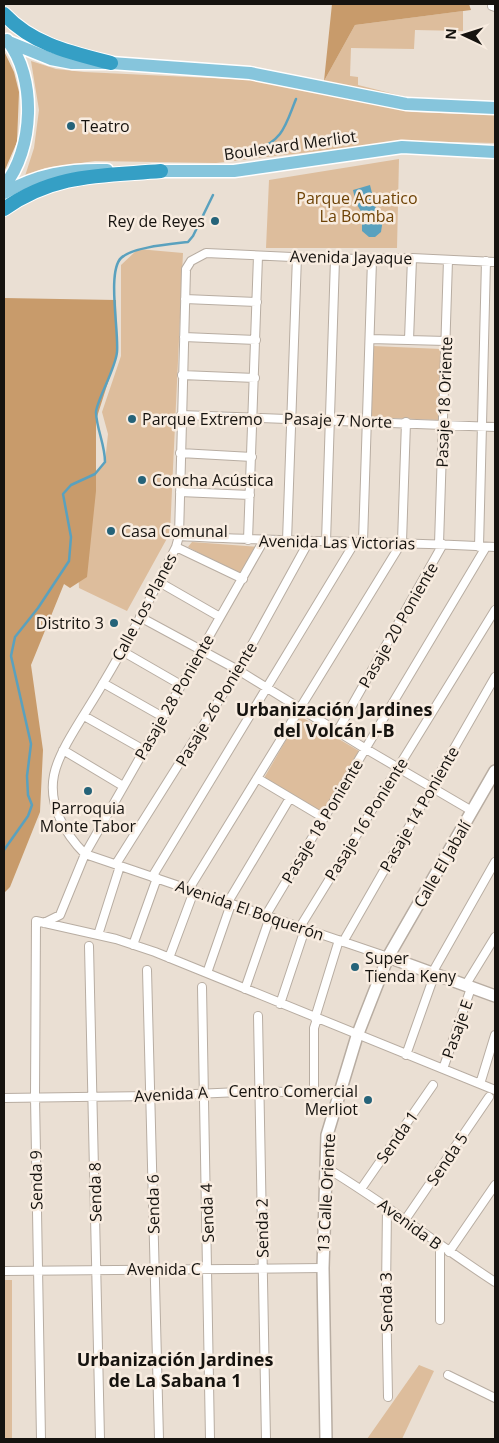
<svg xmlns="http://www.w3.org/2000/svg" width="499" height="1443" font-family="'Open Sans',sans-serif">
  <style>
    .green { fill: #ddbd9c }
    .forest { fill: #c89b6b }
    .water { fill: #5aa1be }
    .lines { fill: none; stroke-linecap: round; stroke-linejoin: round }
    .stream { stroke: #5aa1be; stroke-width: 2.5 }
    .street-casing { stroke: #b8ada2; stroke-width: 10 }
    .secondary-casing { stroke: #b8ada2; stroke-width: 14 }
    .primary-casing { stroke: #fff; stroke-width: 15 }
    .highway-casing { stroke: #fff; stroke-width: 16 }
    .street { stroke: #fff; stroke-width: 8 }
    .secondary { stroke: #fff; stroke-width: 11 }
    .primary { stroke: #86c5dc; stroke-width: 12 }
    .highway { stroke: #359fc5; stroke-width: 14 }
    .poi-dot { fill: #256379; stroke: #f8ece0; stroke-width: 2 }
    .labels { text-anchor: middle; stroke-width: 5; stroke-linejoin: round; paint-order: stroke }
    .poi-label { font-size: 16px; fill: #16130f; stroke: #f8ece0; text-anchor: start }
    .street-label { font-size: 16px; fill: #16130f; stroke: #f8ece0 }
    .park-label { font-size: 16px; fill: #6e4306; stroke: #f8ece0 }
    .neighbourhood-label { font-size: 18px; font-weight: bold; fill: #16130f; stroke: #f8ece0 }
  </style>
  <rect width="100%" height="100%" fill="#eadfd3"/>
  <path class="green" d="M463 11V31L415 30 414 49 351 48 350 76 358 77V85L410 98 406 100 324 81 355 25Z
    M31 61 56 69 84 72 253 80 412 112 495 115V143L407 141 216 163 95 161 45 168 25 176 34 148 39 110Z
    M399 159 397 248H266L269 180Z
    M138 249 183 253 170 533 127 611 79 588 75 515 78 491 105 462 108 434 102 412 121 356V265Z
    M373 346 441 349 439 420 370 417Z
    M192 542 258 547 241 576 188 547Z
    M300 716 359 751 322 813 264 778Z
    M4 1280H12V1439H4Z
    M419 1365 434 1371 402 1439H367Z"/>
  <path class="forest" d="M332 4H469L471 10 355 25 324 81Z
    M4 51 14 72 19 92 17 142 4 172Z
    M4 298 116 300 117 354 96 420V491L87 577 70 588 64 584 31 665 43 750 40 812 10 887 4 893Z"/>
  <path class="water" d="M370 185 376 209 383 219 381 232 375 237H369L362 231V213L356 203 353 190Z"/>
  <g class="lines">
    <path class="stream" d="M255 151C284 139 285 126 296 99
      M4 850 28 816 32 805 28 795 27 776 31 744 11 656 15 637 38 608 69 561 71 537 63 494 71 485 95 474 105 462C105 445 97 430 96 413 95 404 116 368 117 352 119 331 107 272 121 258 132 247 172 244 188 242L193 236 213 195"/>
    <g class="street-casing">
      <path id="street" d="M492 6 495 7
        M185 299 257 302
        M184 337 256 340
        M370 339 446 341
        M409 340 412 258
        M182 375 255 378
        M181 415 495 427
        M180 453 252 457
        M180 492 250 495
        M179 536C284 542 390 541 495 547
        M248 540 258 256
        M287 541 297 256
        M326 542 335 259
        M363 542 372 260
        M439 544 448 260
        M176 547 243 579
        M479 547 486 261
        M159 582 220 617
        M140 617 238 670 366 749 472 811
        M122 651 181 685
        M103 683 163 717
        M84 716 144 750
        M337 732 443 544
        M63 750 123 786
        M257 778 324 818
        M116 864 238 670 309 541
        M152 877 355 542
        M189 889 402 542 406 422
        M228 902 290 798
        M266 915 486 547
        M44 923 60 915 85 854 264 540
        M300 927 495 610
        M98 935 120 866
        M343 942 495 677
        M133 945 157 878
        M89 946 100 1439
        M388 957 85 854C65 834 48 805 54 775 59 749 88 710 102 685 129 640 153 594 176 547L179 536 186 269 191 261 206 253 335 259 412 258 495 262
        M169 958 194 891
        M147 970 159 1439
        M207 973 231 904
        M431 975 495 862
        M465 986 495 937
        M202 987 210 1439
        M245 989 270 917
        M280 1004 305 929
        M258 1016 266 1439
        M315 1018 339 940
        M406 1055 434 976
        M443 1069 471 988
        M480 1084 495 1035
        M314 1092V1028L317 1019
        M4 1098 151 1096 259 1091 338 1094
        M325 1167C384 1202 438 1245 495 1282
        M361 1189 433 1085
        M387 1208 386 1292 388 1397
        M405 1220 489 1097
        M440 1246V1320
        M449 1252 495 1185
        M4 1271 323 1268
        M448 1375 495 1398
        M41 1439 35 1097 36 921 116 939 155 952 495 1090"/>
    </g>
    <g class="secondary-casing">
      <path id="secondary" d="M388 957 495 996
        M326 1439 323 1268 327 1135 357 1036 388 957 495 771"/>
    </g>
    <g class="primary-casing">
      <path id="primary" d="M9 42 51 59 72 63H111L250 73 406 104 495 108
        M152 171H234L402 147 495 152
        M4 186C34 150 37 77 7 40
        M4 193C38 174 68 169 107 170"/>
    </g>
    <g class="highway-casing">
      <path id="highway" d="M4 14C33 45 72 53 111 63
        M4 209C55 173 101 176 161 171"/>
    </g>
    <use href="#street" class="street"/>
    <use href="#secondary" class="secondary"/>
    <use href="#primary" class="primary"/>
    <use href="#highway" class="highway"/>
  </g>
  <g class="poi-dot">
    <circle cx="71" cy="126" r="5"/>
    <circle cx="215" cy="221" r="5"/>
    <circle cx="132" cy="419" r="5"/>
    <circle cx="142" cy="480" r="5"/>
    <circle cx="111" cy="531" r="5"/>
    <circle cx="114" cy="623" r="5"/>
    <circle cx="88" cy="791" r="5"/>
    <circle cx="355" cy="967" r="5"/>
    <circle cx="368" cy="1100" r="5"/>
  </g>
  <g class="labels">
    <g class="poi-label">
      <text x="81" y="132">Teatro</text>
      <text x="205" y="227" text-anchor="end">Rey de Reyes</text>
      <text x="142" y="425">Parque Extremo</text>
      <text x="152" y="486">Concha Acústica</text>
      <text x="121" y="537">Casa Comunal</text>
      <text x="104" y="629" text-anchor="end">Distrito 3</text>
      <text x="88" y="814" text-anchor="middle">Parroquia<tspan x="88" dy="18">Monte Tabor</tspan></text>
      <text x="365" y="964">Super<tspan x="365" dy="18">Tienda Keny</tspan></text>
      <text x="358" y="1097" text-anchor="end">Centro Comercial<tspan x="358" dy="18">Merliot</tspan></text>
    </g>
    <g class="street-label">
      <text transform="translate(290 145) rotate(-8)" y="6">Boulevard Merliot</text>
      <text transform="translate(351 257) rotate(1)" y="6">Avenida Jayaque</text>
      <text transform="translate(444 402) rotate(-88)" y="6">Pasaje 18 Oriente</text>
      <text transform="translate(338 420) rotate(2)" y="6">Pasaje 7 Norte</text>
      <text transform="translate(337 542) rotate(1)" y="6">Avenida Las Victorias</text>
      <text transform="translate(144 607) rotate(-62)" y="6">Calle Los Planes</text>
      <text transform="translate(398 625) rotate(-60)" y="6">Pasaje 20 Poniente</text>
      <text transform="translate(174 697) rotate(-60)" y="6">Pasaje 28 Poniente</text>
      <text transform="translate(216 704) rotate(-59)" y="6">Pasaje 26 Poniente</text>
      <text transform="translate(419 809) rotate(-60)" y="6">Pasaje 14 Poniente</text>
      <text transform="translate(366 819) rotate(-58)" y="6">Pasaje 16 Poniente</text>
      <text transform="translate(322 821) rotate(-59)" y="6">Pasaje 18 Poniente</text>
      <text transform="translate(442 864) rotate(-60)" y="6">Calle El Jabalí</text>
      <text transform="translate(250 910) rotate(19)" y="6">Avenida El Boquerón</text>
      <text transform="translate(457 1029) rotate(-70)" y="6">Pasaje E</text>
      <text transform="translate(171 1094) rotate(-3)" y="6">Avenida A</text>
      <text transform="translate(397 1137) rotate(-55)" y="6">Senda 1</text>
      <text transform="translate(447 1159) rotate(-56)" y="6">Senda 5</text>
      <text transform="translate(36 1180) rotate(-91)" y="6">Senda 9</text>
      <text transform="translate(95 1192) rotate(-91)" y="6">Senda 8</text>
      <text transform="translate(326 1193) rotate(-87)" y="6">13 Calle Oriente</text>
      <text transform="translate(153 1204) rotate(-91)" y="6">Senda 6</text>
      <text transform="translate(207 1213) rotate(-92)" y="6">Senda 4</text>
      <text transform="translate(410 1224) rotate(36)" y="6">Avenida B</text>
      <text transform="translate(262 1228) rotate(-91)" y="6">Senda 2</text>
      <text x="164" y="1275">Avenida C</text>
      <text transform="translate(386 1302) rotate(-91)" y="6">Senda 3</text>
    </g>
    <g class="park-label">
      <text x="357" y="204">Parque Acuatico<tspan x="357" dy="18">La Bomba</tspan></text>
    </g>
    <g class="neighbourhood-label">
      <text x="334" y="716">Urbanización Jardines<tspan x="334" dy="21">del Volcán I-B</tspan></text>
      <text x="175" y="1366">Urbanización Jardines<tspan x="175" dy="21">de La Sabana 1</tspan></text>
    </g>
  </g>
  <rect width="499" height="1443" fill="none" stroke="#16130f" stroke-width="10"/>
  <g transform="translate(464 35) rotate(274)" stroke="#f8ece0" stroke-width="4" paint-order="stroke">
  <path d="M0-4L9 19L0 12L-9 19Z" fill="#16130f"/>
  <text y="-8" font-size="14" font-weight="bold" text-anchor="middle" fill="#16130f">N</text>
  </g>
</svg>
